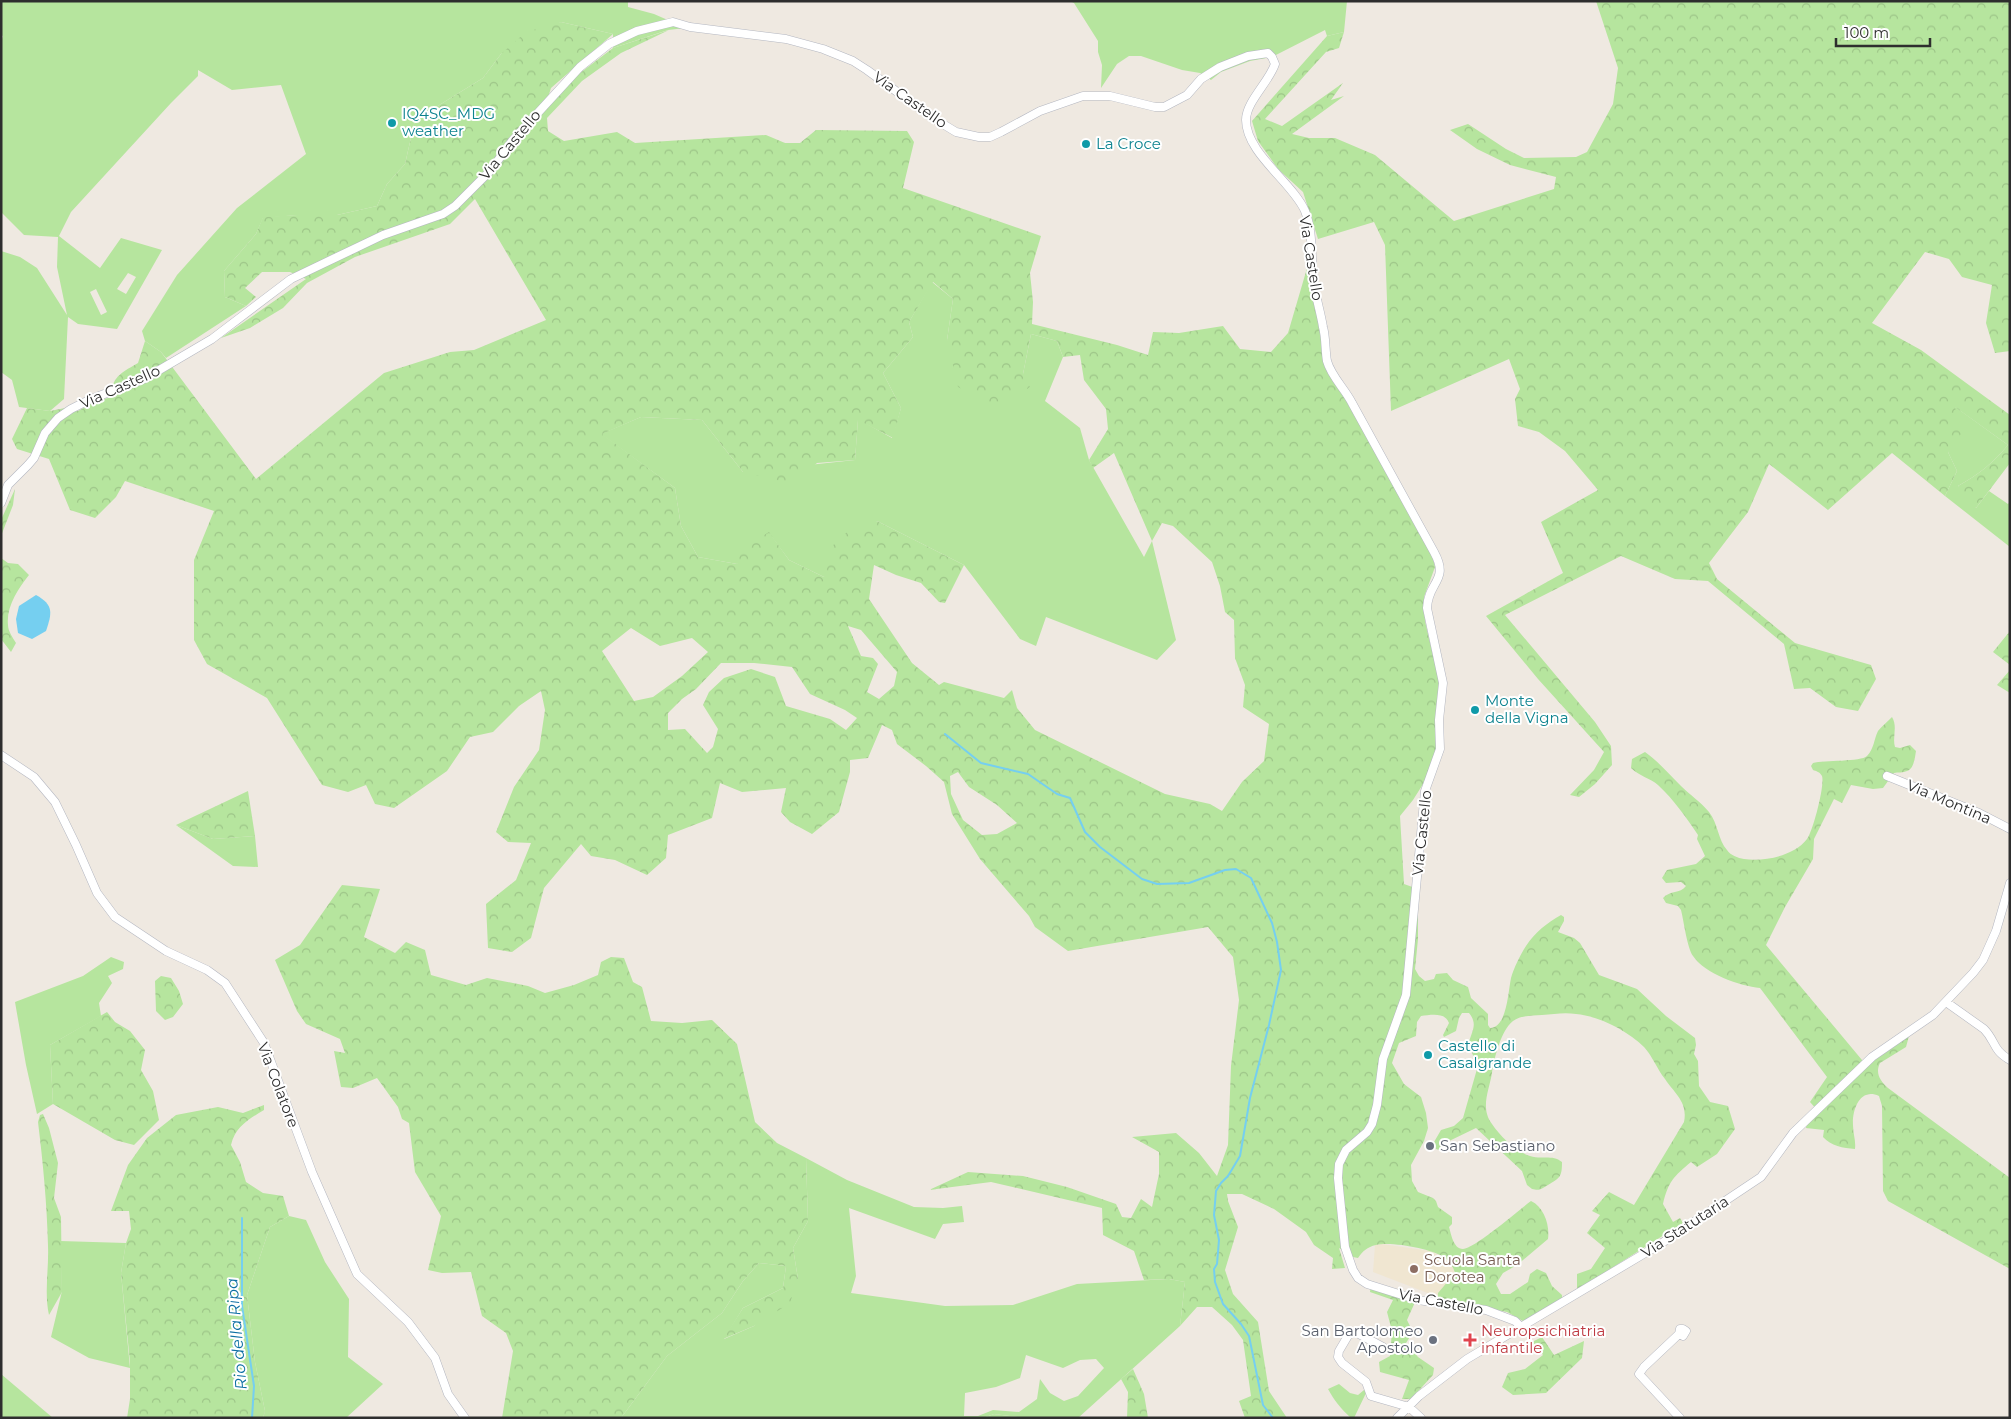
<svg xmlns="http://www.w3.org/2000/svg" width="2011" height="1419" font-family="Montserrat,sans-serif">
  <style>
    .education { fill: #f0e6d1 }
    .grass { fill: #b6e59e; fill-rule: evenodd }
    .forest { fill: url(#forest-crowns); fill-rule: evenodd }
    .water { fill: #75cff0 }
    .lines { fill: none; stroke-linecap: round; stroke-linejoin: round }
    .stream { stroke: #75cff0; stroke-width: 2 }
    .minor-casing { stroke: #b4b7c1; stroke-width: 9 }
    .minor { stroke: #fff; stroke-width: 8 }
    .culture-dot { fill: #0f9aa8; stroke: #fff; stroke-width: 2 }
    .worship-dot { fill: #6b7280; stroke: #fff; stroke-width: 2 }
    .education-dot { fill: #8d6e63; stroke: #fff; stroke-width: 2 }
    .health-dot { fill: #e0444e; stroke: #fff; stroke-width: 2 }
    .labels { text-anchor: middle; stroke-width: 4; stroke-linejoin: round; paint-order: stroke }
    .street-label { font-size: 15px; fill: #2e2e2e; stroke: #fff }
    .culture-label { font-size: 15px; fill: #0d838f; stroke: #fff; text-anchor: start }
    .worship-label { font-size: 15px; fill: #5b616d; stroke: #fff; text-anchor: start }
    .education-label { font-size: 15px; fill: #785e54; stroke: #fff; text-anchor: start }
    .health-label { font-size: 15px; fill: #be3a42; stroke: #fff; text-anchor: start }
    .water-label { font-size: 16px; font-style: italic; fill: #0d6fa3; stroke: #fff }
  </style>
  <defs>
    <pattern id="forest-crowns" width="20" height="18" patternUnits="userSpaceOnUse" patternTransform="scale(1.25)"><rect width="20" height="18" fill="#b6e59e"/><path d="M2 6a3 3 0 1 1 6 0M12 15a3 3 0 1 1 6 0" fill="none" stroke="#9dc588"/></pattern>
  </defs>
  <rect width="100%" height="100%" fill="#efe9e1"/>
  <path class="education" d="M1382 1244 1430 1251 1449 1261 1453 1266 1455 1273 1443 1288 1438 1297 1373 1272 1375 1245Z"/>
  <path class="grass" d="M1 1H628V7L654 14 686 28 668 30 613 48V34L561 22 501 54 483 78 415 120 405 164 387 184 377 206 337 215H297L263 218 256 234 224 271 225 297 246 306 166 358 161 352 145 341 142 331 177 275 237 208 306 154 281 85 232 90 198 70V76L171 103 71 212 59 236 100 268 121 238 162 250 117 329 78 324 68 317 64 399 50 411 19 407 12 380 1 372V251L20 257 37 268 67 315 57 267 58 237 24 235 1 212V42L3 36 1 35ZM128 273 136 277 126 294 117 289ZM96 289 107 312 101 315 90 292Z
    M1070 1H1347L1344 32 1327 36 1325 30 1272 57 1250 61 1221 72 1211 80 1200 73 1182 70 1141 56H1129L1117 64 1101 88 1102 65 1098 52V41L1074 3Z
    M932 282 953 299 947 340 1023 374 1031 334 1057 341 1063 357 1045 401 1080 428 1089 460 1144 557 1152 541 1176 640 1157 660 1046 617 1036 646 1020 639 964 565 877 521 824 577 789 560 769 533 737 564 698 557 681 526 675 488 601 434 641 417 702 420 743 472 855 460 858 419 892 438 901 408 883 373 913 337 909 322Z
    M1954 406 2008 445C1993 463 1978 475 1958 486L1976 508 1989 491 2008 504 2010 502V547L1945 496 1957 471 1948 452Z
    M176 825 213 839 255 836 258 867 233 866Z
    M111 957 124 962 123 969 108 976 112 983 99 1003 101 1016 50 1045 53 1104 37 1114 26 1065 15 1002 83 976Z
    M806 1158 847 1180 914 1207 943 1208 962 1206 964 1222 943 1224 935 1239 849 1208 856 1276 851 1293 945 1306 1013 1305 1077 1284 1169 1279 1185 1282 1180 1326 1078 1418H1025L994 1414 983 1418H621L667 1356 722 1313 743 1281 759 1263 786 1266 783 1288 743 1308 724 1339 754 1326 798 1279 793 1248 808 1221ZM1026 1355 1063 1368 1080 1360 1096 1359 1104 1368 1078 1396 1064 1401 1050 1393 1040 1379 1037 1399 1019 1412 993 1410 978 1416H964L965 1393 996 1387 1020 1378Z
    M289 1216 306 1220 325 1262 349 1299 348 1357 383 1384 346 1418H263L265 1411 255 1362 247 1295 270 1227Z
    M60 1241 126 1243 121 1273 130 1368 89 1358 51 1337 62 1291Z
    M1 1374 53 1418H1Z
    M1339 1384 1350 1393 1358 1395 1364 1390 1367 1391 1354 1418H1351C1341 1409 1334 1400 1328 1389Z"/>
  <path class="forest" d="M1596 1H2010V351L1995 353 1986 323 1992 285 1962 277 1949 259 1925 252 1872 323 1921 350 2010 415V463L1976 508 1965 502 1958 486C1978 475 1993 463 2008 445L1955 407 1961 434 1948 452 1957 471 1945 496 1892 453 1828 510 1769 464 1748 512 1709 563 1717 579 1795 643 1871 665 1876 679 1858 711 1836 707 1810 688 1794 689 1784 644 1708 581 1675 579 1621 556 1505 615 1595 722 1611 746 1612 765 1595 784 1579 797 1570 795 1594 770 1604 752 1538 679 1486 616 1563 573 1541 522 1598 490 1565 451 1539 432 1518 426 1515 399 1520 389 1509 359 1391 411 1385 245 1374 222 1318 239 1303 192 1278 169 1258 141 1252 121 1327 36 1344 32 1339 48 1326 52 1265 119 1282 126 1343 83 1331 100 1344 96 1292 134 1309 138H1335L1375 155 1454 221 1554 189 1556 177 1510 165 1477 149 1450 130 1468 124 1506 149 1524 158 1576 157 1587 152 1613 104 1618 68Z
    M561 22 613 34 551 88 544 110 580 73 613 48 669 30 621 53 582 81 547 118 548 131 564 141 617 132 635 143 766 135 785 143H800L816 130 907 131 914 142 903 188 1041 236 1030 273 1033 302 1032 324 1117 345 1148 355 1153 332 1179 333 1223 326 1240 349 1271 352 1288 333 1310 258 1327 362 1432 553 1435 567 1424 597 1425 621 1440 685V748L1430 773 1413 800 1400 816 1404 884 1418 889V939L1415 969 1419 976 1425 981 1434 979 1436 974 1447 973 1453 980 1468 987 1471 998 1488 1014V1025L1490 1028C1507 1028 1508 992 1511 978 1514 968 1520 955 1526 946 1535 932 1547 923 1561 915L1564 917V921L1558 932 1574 938 1580 943 1599 975 1637 989 1666 1016 1695 1038 1696 1045 1694 1054 1698 1061 1699 1086 1710 1102 1728 1106 1735 1129 1717 1154 1697 1167 1691 1162C1674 1176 1668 1182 1663 1204L1673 1222 1680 1218 1683 1223 1577 1290V1274L1591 1269 1605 1248 1587 1233 1600 1215 1592 1211 1609 1192 1634 1205 1684 1122C1688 1102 1675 1094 1665 1079 1657 1069 1653 1057 1644 1047 1628 1031 1599 1016 1576 1014 1565 1012 1554 1014 1542 1015 1532 1016 1521 1015 1513 1021 1501 1030 1494 1059 1492 1073 1489 1091 1480 1108 1492 1124 1500 1136 1516 1152 1530 1156 1541 1160 1552 1154 1562 1162 1562 1177 1560 1178 1548 1185 1541 1189 1540 1191 1532 1189L1527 1185 1522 1171 1476 1128 1445 1143 1439 1150 1436 1149 1434 1142 1441 1130 1454 1126 1463 1118 1477 1069 1469 1042C1472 1031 1478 1024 1469 1013H1462L1459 1018 1456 1031 1444 1037 1443 1035 1449 1023C1445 1012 1431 1015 1421 1016L1417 1022 1416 1036 1399 1043 1392 1063 1404 1084 1421 1097 1426 1113 1428 1128 1424 1141 1411 1165 1412 1181 1418 1192 1433 1198 1436 1201 1438 1207 1452 1217V1224L1449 1227C1451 1233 1453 1249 1463 1249 1475 1248 1519 1210 1531 1201 1544 1207 1550 1225 1548 1239L1517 1265 1503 1273 1496 1284 1501 1294H1510L1528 1282 1530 1274 1537 1269 1546 1273 1552 1286 1562 1295V1300L1523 1321 1507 1312 1444 1300 1438 1297V1293L1455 1273C1453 1266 1450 1261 1444 1257 1432 1249 1391 1241 1376 1245 1367 1247 1363 1251 1358 1258L1353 1257 1339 1248 1345 1268 1332 1269 1333 1258 1314 1245 1306 1232 1274 1209 1242 1194H1227L1228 1201 1238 1227 1225 1270 1233 1294 1258 1322 1269 1391 1287 1418H1245L1239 1401 1251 1396 1243 1340 1232 1325 1212 1307H1197L1180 1326 1185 1282 1169 1279 1144 1280 1134 1251 1103 1235 1102 1208 991 1182 929 1190 968 1172 1023 1176 1067 1187 1116 1204 1122 1217 1131 1218 1141 1199 1152 1207 1159 1174V1152L1132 1137 1176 1133 1199 1153 1217 1176 1228 1145 1231 1066 1239 1000 1233 957 1208 927 1068 951 1035 927 1029 916 980 859 952 814 944 782 926 766 897 744 892 730 882 725 868 758 850 760V772L839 812 812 834 790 822 781 812 786 788 742 792 720 783 712 818 668 835 666 858 647 875 615 860 591 856 581 844 544 888 531 938 512 952 488 948 486 904 516 880 531 843 508 842 496 832 514 787 539 750 545 710 541 691 519 706 493 732 470 737 447 771 394 808 375 804 366 785 348 792 322 785 267 698 207 664 194 640V560L214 511 125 481 116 497 95 518 70 510 49 459 17 449 12 439 27 408 50 411 65 408 78 411 96 401 112 397C110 377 123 372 138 363L145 341 161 352 256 479 384 373 450 352 474 350 546 320 475 199 450 224 355 257 307 283 283 308 250 328 221 338 306 279 290 272H262L245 288 256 297 246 306 225 297 224 271 256 234 263 217 297 215H337L377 206 387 184 405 164 415 120 483 78 501 54 526 32ZM933 282 953 299 947 340 958 387 998 409 1030 387 1023 374 1031 334 1057 341 1063 357 1080 355 1084 380 1106 409 1108 429 1089 460 1093 468 1114 453 1152 541 1162 523 1173 526 1212 562 1220 586 1225 612 1234 620 1235 658 1245 685 1243 707 1269 724 1264 761 1242 782 1222 811 1210 804 1165 794 1035 730 1017 708 1012 690 1004 698 944 682 939 685 912 663 869 599 874 565 896 575 921 583 939 602 945 603 964 565 877 521 848 531 827 551 824 577 789 560 769 532 742 548 737 564 698 557 681 526 675 488 602 434 641 417 702 420 743 472 793 484 817 463 855 460 858 420 893 438 901 408 883 373 913 337 909 322ZM848 626 861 630 897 672 894 686 879 699 867 692 878 664 873 658 861 656ZM631 628 660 646 692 638 708 652 682 676 653 697 634 701 602 651ZM721 663H754L792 667 810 694 845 710 857 718 846 730 830 719 786 706 775 677 751 669 724 678 709 692 703 705 718 729 713 747 707 753 685 729 668 730V713L682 699 696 689ZM958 772 969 787 997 805 1017 823 997 834 982 835 963 820 951 794 950 776Z
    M15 489 13 505 1 536V520Z
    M1 558 8 563 18 564 29 575C18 589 6 607 8 625 8 631 13 638 16 643L11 652 1 639Z
    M2010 631V665L1993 652Z
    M2010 670V693L1997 685Z
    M1892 717C1898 727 1892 737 1895 747L1900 748 1910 745 1916 751C1915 757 1914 769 1907 771 1903 773 1898 772 1894 773L1883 788 1873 789 1851 785 1842 803 1834 799 1814 839 1813 859 1785 907 1766 945 1862 1060 1868 1061 1909 1036 1906 1047 1880 1063C1875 1073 1880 1081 1888 1088L2010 1178V1269L1888 1201 1883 1191 1882 1106 1879 1096C1860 1087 1852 1110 1853 1125 1853 1134 1856 1140 1855 1149 1843 1148 1831 1146 1823 1137L1824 1130 1806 1128 1807 1122 1818 1111 1810 1102 1827 1077 1760 988C1740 986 1705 974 1693 956 1687 947 1684 922 1681 910L1678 906 1666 903 1663 898C1670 890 1680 894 1686 886L1681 882 1666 883 1662 878 1667 870 1696 864 1705 856 1697 839 1698 835C1686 817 1674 800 1658 785 1650 778 1639 776 1631 768L1632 759 1645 752C1660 763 1668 773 1681 786 1690 795 1701 802 1709 812 1718 823 1718 840 1727 850 1730 855 1738 858 1744 859 1764 862 1794 856 1807 839 1813 831 1825 785 1822 776 1820 772 1816 771 1813 770L1811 766 1813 763C1824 760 1861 762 1867 756 1874 749 1874 739 1878 731 1882 726 1888 721 1892 717Z
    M248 791 255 836 213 839 176 825Z
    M342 885 380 889 364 937 395 953 406 942 425 950 431 975 466 985 487 978 528 986 545 993 574 985 598 975 601 962 611 957 624 958 633 982 642 987 651 1021 682 1023 712 1020 737 1044 755 1122 777 1143 806 1158 808 1221 793 1248 798 1279 790 1303 754 1326 723 1339 743 1308 783 1288 786 1266 759 1263 743 1281 722 1313 667 1356 621 1418H502L513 1351 506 1333 482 1316 471 1272 442 1273 428 1270 441 1216 415 1172 409 1123 402 1119 398 1107 377 1078 353 1088 341 1087 334 1051 345 1053 340 1039 306 1024 297 1011 275 960 300 945Z
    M161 976 171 978 179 991 183 1004 173 1017 165 1020 156 1011 155 981Z
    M107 1012 115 1022 130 1031 145 1050 141 1070 153 1091 159 1120 134 1145 115 1140 53 1104 50 1045Z
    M264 1105V1110C249 1119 235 1127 231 1145L240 1162 246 1182 263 1193 283 1196 289 1216 270 1227 247 1295 255 1362 265 1411 263 1418H127L130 1399V1362L121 1273 126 1243 131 1229 129 1211H111L128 1165 147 1138 176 1115 218 1107 243 1113Z
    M43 1114 49 1128 58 1163 54 1198 61 1217 62 1292 49 1315C44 1292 49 1269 48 1246 47 1204 43 1163 38 1122L40 1115Z
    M1371 1285 1416 1300 1407 1320 1413 1332 1406 1343 1418 1357 1434 1368 1433 1375 1411 1399H1402L1409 1380 1380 1372 1379 1362 1390 1356 1392 1331 1387 1312 1393 1300 1370 1292Z
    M1542 1337 1554 1355 1584 1341 1582 1358 1546 1393 1513 1395 1502 1387 1508 1373 1525 1369 1543 1355 1535 1345 1528 1348 1526 1345Z
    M1133 1369 1144 1394 1148 1418H1127L1128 1392 1121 1379Z
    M994 1414 1025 1418H983Z"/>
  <path class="water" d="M36 595C54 605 52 613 46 631L32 639 18 633 16 619 19 606Z"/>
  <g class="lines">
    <path class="stream" d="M945 734 981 763 1028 774 1057 794 1070 798 1085 832 1100 847 1142 879 1157 884 1189 883 1225 870 1236 869 1251 878 1272 923 1277 942 1281 970 1269 1025 1250 1098 1240 1156 1228 1176 1221 1183 1216 1191 1214 1215 1219 1240 1217 1264 1214 1269 1215 1282 1223 1304 1241 1324 1249 1336 1263 1405 1273 1418
      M242 1218V1306L254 1386 252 1418"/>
    <g class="minor-casing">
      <path id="minor" d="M1 503 8 485 28 465 34 458 45 433 58 418 71 409 91 399 144 379 212 339 291 279 383 235 443 214 455 206 491 170 512 141 580 67 609 44 637 31 673 22 690 27 786 39 823 49 853 61 867 70 933 118 956 132 979 137H990L1001 132 1040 111 1083 96H1110L1155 107H1164L1187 95 1201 79 1220 67 1248 56 1268 53 1272 57 1275 64C1269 82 1246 102 1246 120 1246 153 1293 183 1305 211 1313 231 1311 254 1313 275 1314 292 1320 309 1323 327 1326 338 1325 350 1327 361 1331 376 1345 389 1352 403 1380 453 1407 503 1434 552 1450 581 1428 581 1427 608L1443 683 1439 720 1440 749 1425 791 1406 995 1383 1059 1377 1105 1372 1124 1367 1132 1346 1150 1339 1164 1338 1178 1345 1247 1353 1270 1358 1278 1367 1284 1418 1300 1486 1310 1515 1321 1520 1326
        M1 755 34 777 55 802 76 845 97 893 115 917 166 951 207 970 225 983 264 1043 312 1172 357 1274 408 1322 435 1358 448 1394 465 1418
        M1887 776 1979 813 2010 829
        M1946 1002 1984 1029C1996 1041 1992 1050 2010 1060
        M1679 1334 1683 1336 1686 1331 1683 1329H1680L1679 1334 1644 1367 1639 1374 1680 1418
        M1383 1347 1357 1333 1349 1334 1339 1351 1338 1357 1342 1363 1366 1382 1371 1396 1409 1407 1421 1418
        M1397 1418 1419 1396 1467 1359 1662 1243 1761 1177 1793 1133 1872 1057 1933 1015 1973 973 1983 960 1996 931 2010 883"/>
    </g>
    <use href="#minor" class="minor"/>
  </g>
  <g class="culture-dot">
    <circle cx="392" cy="123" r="5"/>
    <circle cx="1086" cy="144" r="5"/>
    <circle cx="1475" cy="710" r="5"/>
    <circle cx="1428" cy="1055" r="5"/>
  </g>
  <g class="worship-dot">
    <circle cx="1430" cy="1146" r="5"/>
    <circle cx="1433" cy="1340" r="5"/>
  </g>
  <circle class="education-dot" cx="1414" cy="1269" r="5"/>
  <path class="health-dot" d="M1467.5 1332.5h5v5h5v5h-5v5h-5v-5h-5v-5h5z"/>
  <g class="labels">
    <g class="street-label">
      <text transform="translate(910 100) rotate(35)" y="5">Via Castello</text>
      <text transform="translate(510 145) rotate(-50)" y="5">Via Castello</text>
      <text transform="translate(1311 258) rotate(81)" y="5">Via Castello</text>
      <text transform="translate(120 387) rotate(-24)" y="5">Via Castello</text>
      <text transform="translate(1949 802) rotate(23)" y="5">Via Montina</text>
      <text transform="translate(1422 833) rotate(-84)" y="5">Via Castello</text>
      <text transform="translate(278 1085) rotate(69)" y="5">Via Colatore</text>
      <text transform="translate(1685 1227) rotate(-33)" y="5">Via Statutaria</text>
      <text transform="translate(1441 1302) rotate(11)" y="5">Via Castello</text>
    </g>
    <g class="culture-label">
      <text x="402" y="119">IQ4SC_MDG<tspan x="402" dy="17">weather</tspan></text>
      <text x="1096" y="149">La Croce</text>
      <text x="1485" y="706">Monte<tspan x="1485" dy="17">della Vigna</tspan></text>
      <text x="1438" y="1051">Castello di<tspan x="1438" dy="17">Casalgrande</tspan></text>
    </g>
    <g class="worship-label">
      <text x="1440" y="1151">San Sebastiano</text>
      <text x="1423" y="1336" text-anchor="end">San Bartolomeo<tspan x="1423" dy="17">Apostolo</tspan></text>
    </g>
    <g class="education-label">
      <text x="1424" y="1265">Scuola Santa<tspan x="1424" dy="17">Dorotea</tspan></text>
    </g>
    <g class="health-label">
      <text x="1481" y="1336">Neuropsichiatria<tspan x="1481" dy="17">infantile</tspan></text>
    </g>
    <g class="water-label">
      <text transform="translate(236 1334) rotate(-95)" y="6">Rio della Ripa</text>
    </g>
  </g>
  <rect width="2011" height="1419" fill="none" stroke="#2e2e2e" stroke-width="5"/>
  <path d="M1836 38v8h94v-8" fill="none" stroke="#2e2e2e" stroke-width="2.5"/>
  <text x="1844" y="38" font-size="15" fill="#2e2e2e" stroke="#ffffff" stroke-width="4" paint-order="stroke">100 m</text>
</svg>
